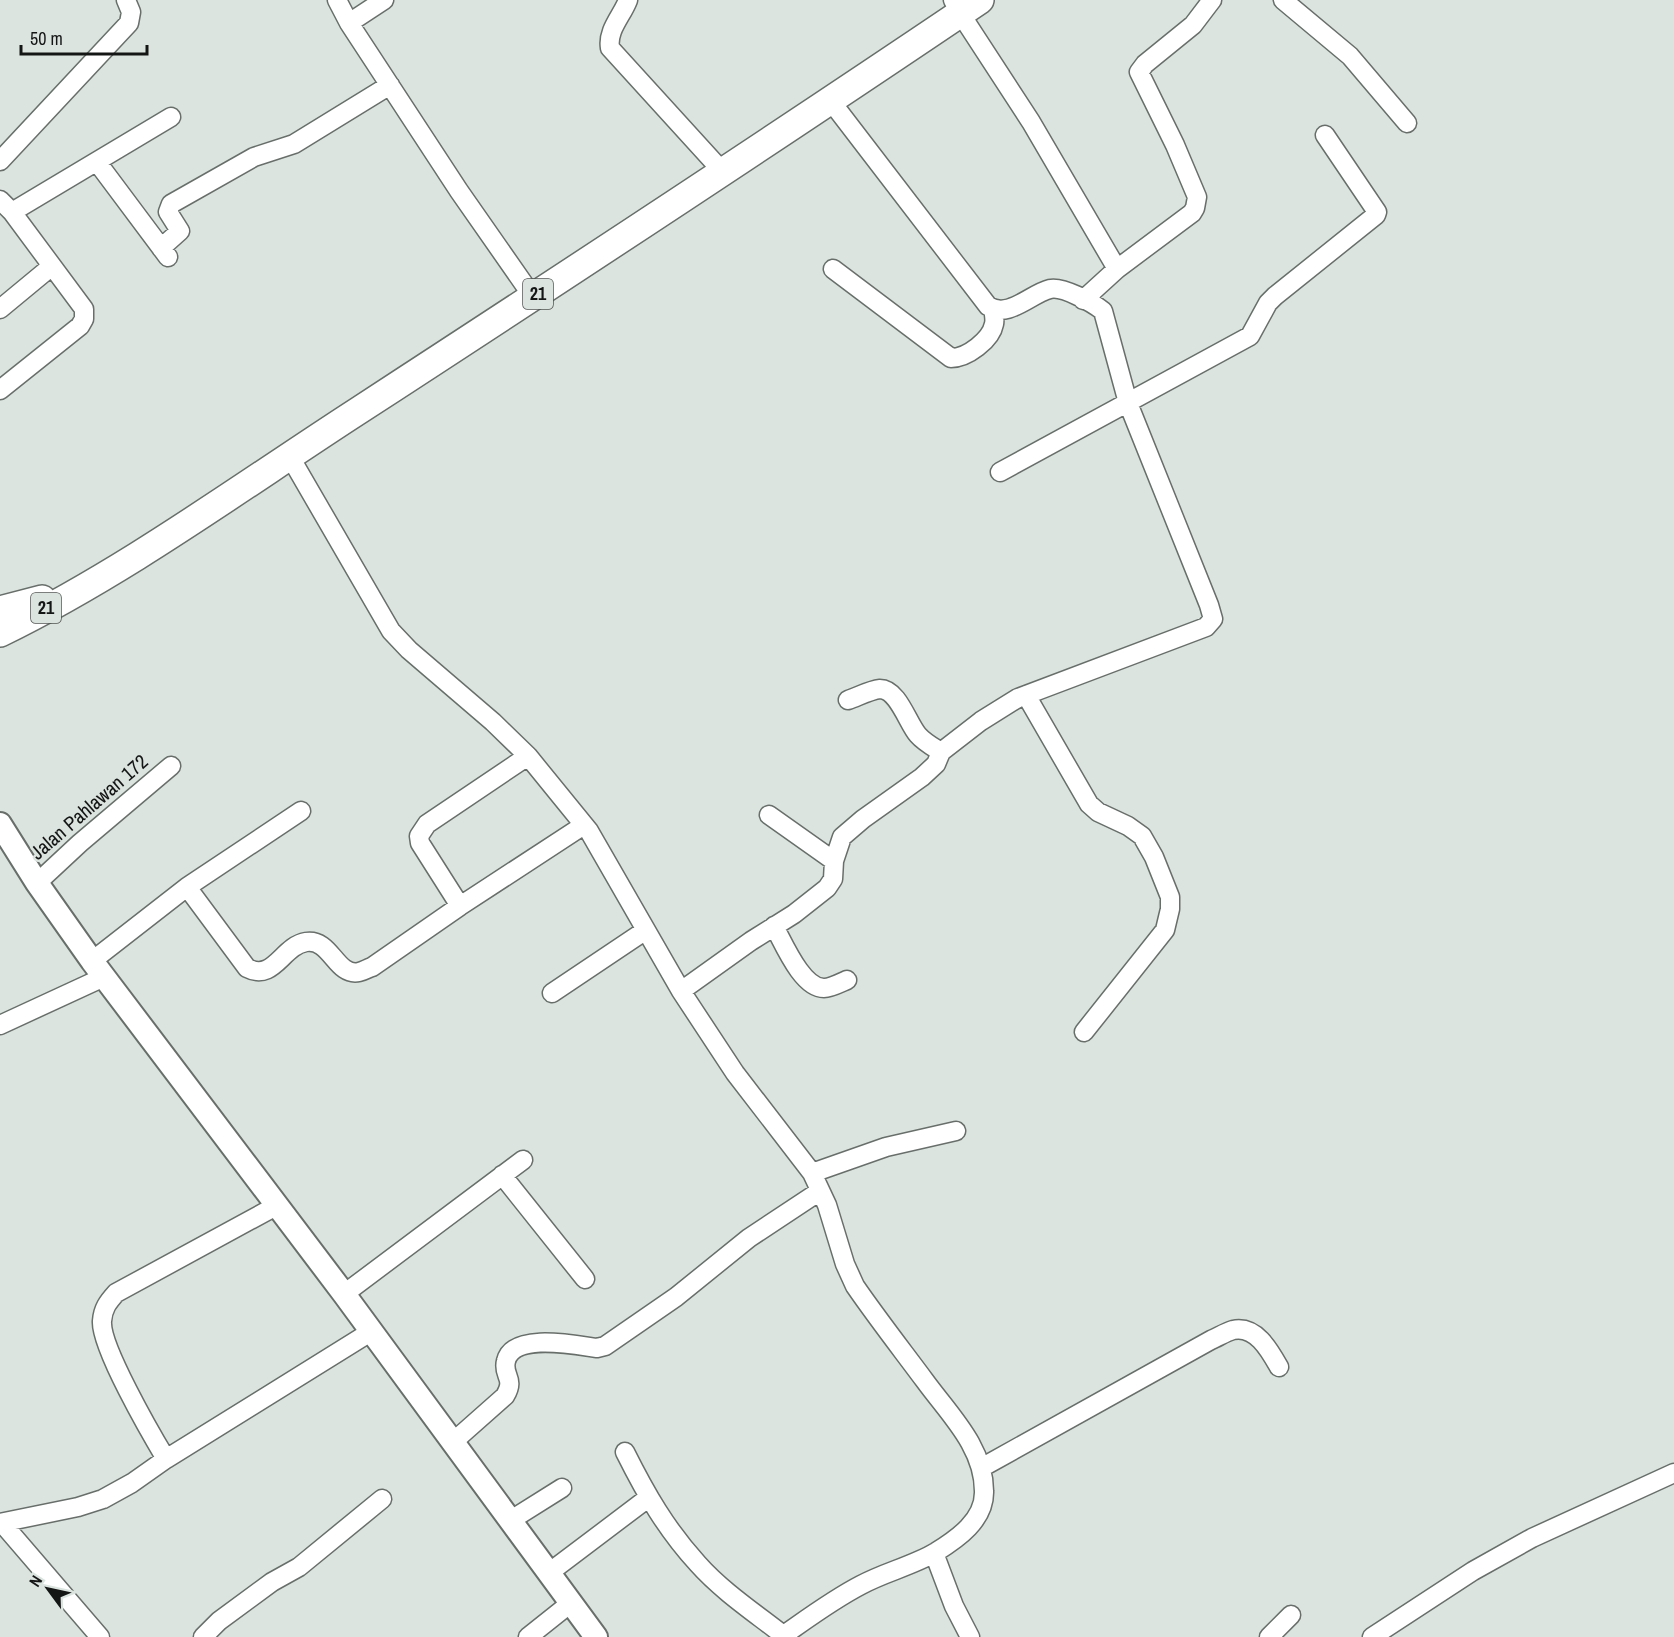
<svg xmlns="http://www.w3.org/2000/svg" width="1674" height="1637" font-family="'Archivo Narrow',sans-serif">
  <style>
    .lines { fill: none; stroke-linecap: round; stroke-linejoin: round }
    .minor-casing { stroke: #686f6b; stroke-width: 21 }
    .major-casing { stroke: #686f6b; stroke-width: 26 }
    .highway-casing { stroke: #686f6b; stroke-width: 30 }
    .minor { stroke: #fff; stroke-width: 18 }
    .major { stroke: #fff; stroke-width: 22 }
    .highway { stroke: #fff; stroke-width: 27 }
    .labels { text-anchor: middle; stroke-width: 5; stroke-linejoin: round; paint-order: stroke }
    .shield { fill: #dce4e0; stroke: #505452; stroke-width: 1.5 }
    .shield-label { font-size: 18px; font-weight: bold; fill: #141615 }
    .street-label { font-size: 20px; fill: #141615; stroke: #dce4e0 }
  </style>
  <rect width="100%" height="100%" fill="#dce4e0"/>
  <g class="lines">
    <g class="minor-casing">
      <path id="minor" d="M337 0 349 23 459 191 533 297
        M628 0C622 16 607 30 610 48L722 171
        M953 0 960 13 1031 122 1117 269
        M1283 0 1350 56 1407 123
        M349 23 384 0
        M0 161 129 23 131 12 126 0
        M97 162 168 257
        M0 200 12 212 84 309V319L80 326 0 390
        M12 212 171 117
        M161 248 180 231 168 212 171 204 254 157 294 144 390 85
        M833 269 951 358C967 358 991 340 994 324 995 320 994 314 993 309
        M1083 300 1117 269 1192 213 1195 208 1197 197 1175 145 1139 72 1145 64 1193 25 1212 0
        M0 309 52 266
        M289 455 391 631 409 650 493 722 528 756 589 831 681 991 735 1073 812 1173 827 1205 845 1264 855 1286C877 1318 902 1350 925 1381 949 1414 984 1447 984 1491 985 1520 957 1539 936 1552 912 1566 885 1572 861 1585 832 1600 807 1619 781 1637
        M1000 472 1250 336 1268 303 1275 296 1376 215 1377 212 1325 135
        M1026 695 1089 804 1098 812 1128 826 1142 836 1154 857 1170 897V909L1165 930 1084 1032
        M848 700C857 697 870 690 880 689 898 689 908 724 918 735 924 742 933 747 941 752
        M769 815 834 861
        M37 883 80 843 171 766
        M187 887 247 968C274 982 282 946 306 942 331 938 336 977 359 972 364 971 368 968 372 967L460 906 584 825
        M460 906 420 843 419 836 427 824 528 756
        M774 926C784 944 802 988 824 988 831 988 840 983 847 980
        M92 961 187 887 301 811
        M681 991 751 941 794 914 827 888 833 879 834 861 842 837 863 819 922 777 936 764 941 752 981 721 1018 698 1206 627 1213 619 1209 605 1128 403 1103 311C1093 303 1063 286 1050 289 1030 294 1009 319 988 306L830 100
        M552 993 646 930
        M0 1025 104 977
        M812 1173 886 1147 956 1131
        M502 1175 585 1279
        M344 1294 523 1160
        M453 1442 505 1396C516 1378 502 1376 506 1361 513 1332 575 1345 597 1348L605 1346 676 1297 749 1238 820 1191
        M625 1452C646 1494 666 1529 698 1564 722 1591 755 1613 783 1635
        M166 1459C151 1434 100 1346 102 1321 103 1308 108 1302 116 1293L276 1206
        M981 1468 1211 1340C1218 1337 1226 1332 1233 1330 1256 1325 1270 1351 1279 1367
        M511 1520 562 1488
        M0 1523 78 1507 103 1499 132 1483 166 1459 372 1331
        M2 1523 100 1637
        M934 1553 954 1606 970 1637
        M550 1572 648 1498
        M203 1637 219 1621 272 1582 299 1567 382 1499
        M528 1637 572 1602
        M1269 1637 1291 1615
        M1372 1637 1473 1571 1532 1538 1674 1473"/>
    </g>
    <g class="major-casing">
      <path id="major" d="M0 824 37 883 92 961 344 1294 596 1637"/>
    </g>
    <g class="highway-casing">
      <path id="highway" d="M0 610 42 599
        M0 633C125 572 242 486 358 411 567 275 774 139 980 0"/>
    </g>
    <use href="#minor" class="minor"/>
    <use href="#major" class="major"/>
    <use href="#highway" class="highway"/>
  </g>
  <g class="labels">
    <g class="shield">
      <rect x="523" y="279" width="30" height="30" rx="4.5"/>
      <rect x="31" y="593" width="30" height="30" rx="4.5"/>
    </g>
    <g class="shield-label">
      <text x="538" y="300">21</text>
      <text x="46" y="614">21</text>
    </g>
    <g class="street-label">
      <text transform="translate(89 807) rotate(-41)" y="7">Jalan Pahlawan 172</text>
    </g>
  </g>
  <g transform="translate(48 1589) rotate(303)" stroke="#dce4e0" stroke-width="4.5" paint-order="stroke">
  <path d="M0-4.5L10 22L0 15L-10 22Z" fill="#141615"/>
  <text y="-9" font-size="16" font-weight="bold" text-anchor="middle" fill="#141615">N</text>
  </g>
  <path d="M21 45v9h126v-9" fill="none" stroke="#141615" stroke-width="3"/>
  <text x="30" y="45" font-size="18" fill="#141615" stroke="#dce4e0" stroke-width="4.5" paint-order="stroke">50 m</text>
</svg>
